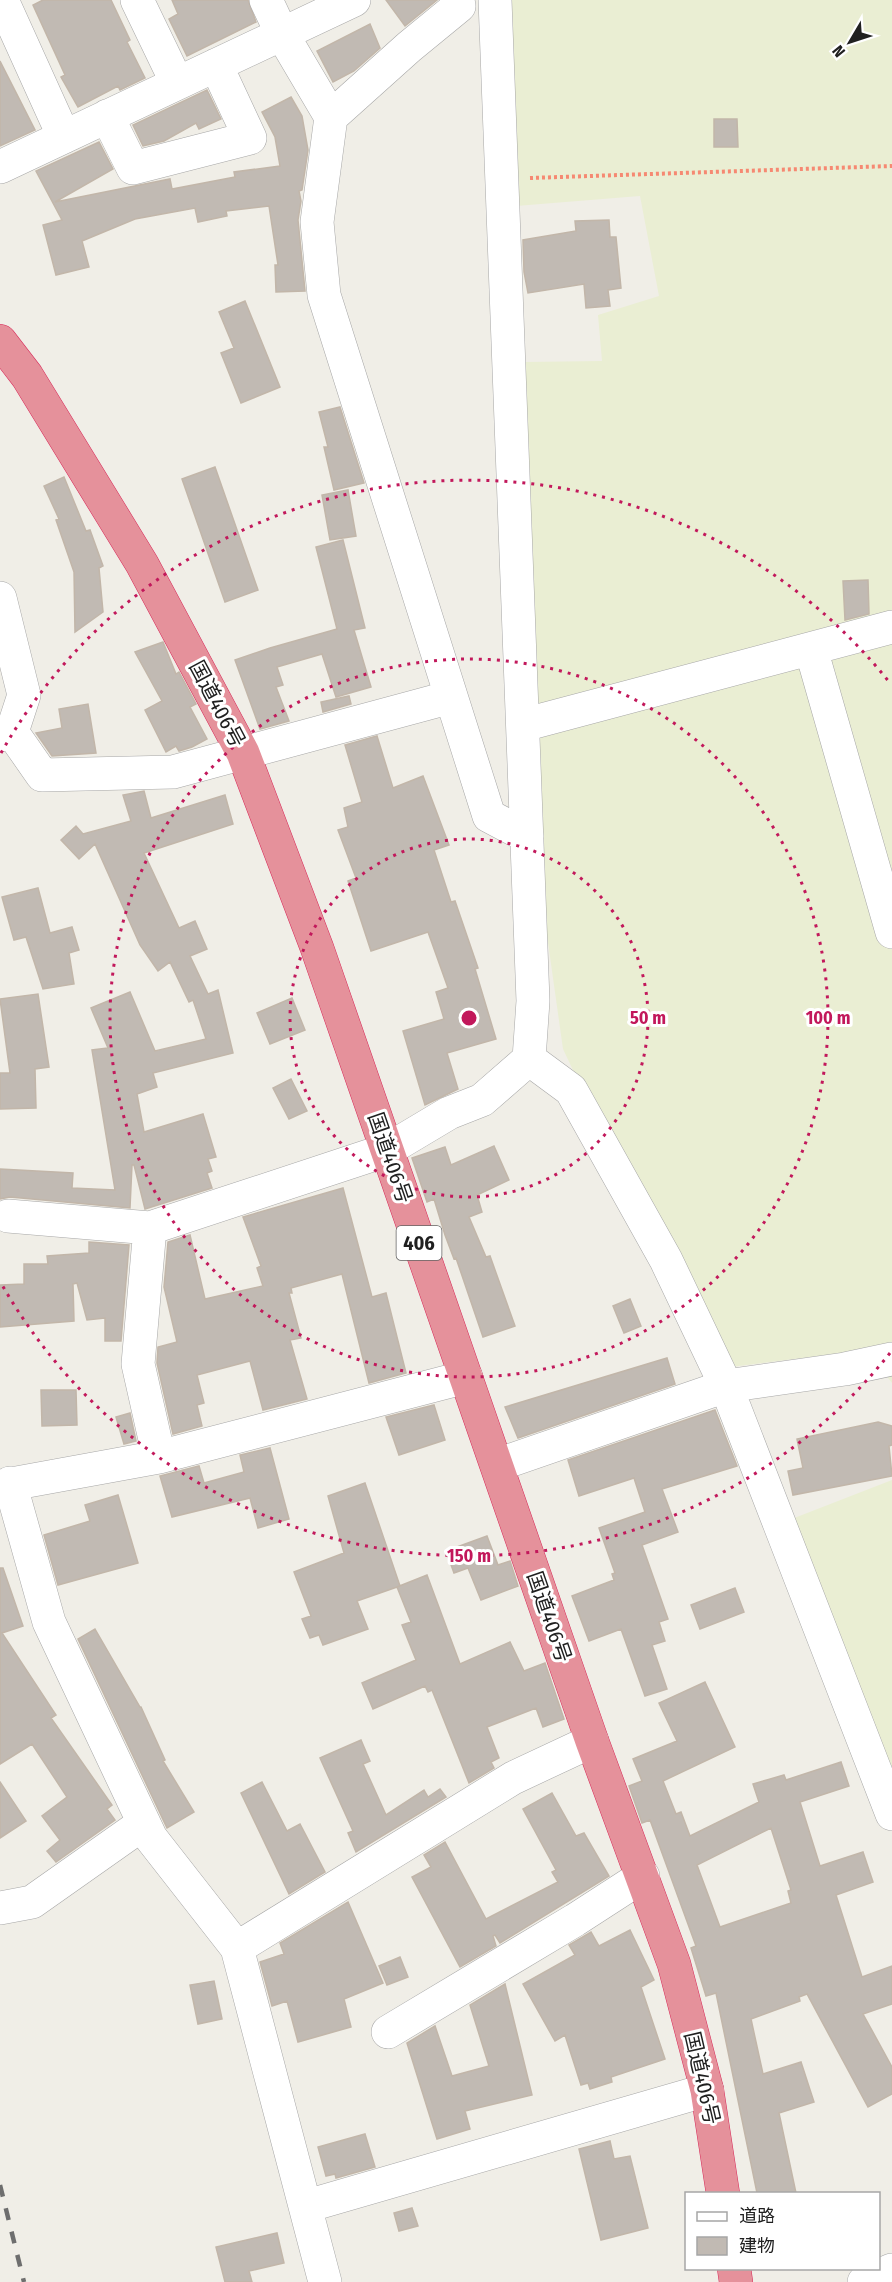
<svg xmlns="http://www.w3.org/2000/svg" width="892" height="2282" font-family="'Fira Sans Condensed','Noto Sans JP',sans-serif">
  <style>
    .farmland { fill: #eaeed3 }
    .building { fill: #c1bab3; stroke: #c2b6a9; stroke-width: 1.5; fill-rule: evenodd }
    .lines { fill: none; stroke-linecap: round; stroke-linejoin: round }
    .minor-casing { stroke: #a7a7a7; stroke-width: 34 }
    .highway-casing { stroke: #d72b5a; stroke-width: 34 }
    .path { stroke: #f68972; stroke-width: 4; stroke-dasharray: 3 3; stroke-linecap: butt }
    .minor { stroke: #fff; stroke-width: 33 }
    .highway { stroke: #e5919b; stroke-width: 33 }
    .rail { stroke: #6e6e6e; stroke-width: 4.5; stroke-dasharray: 12 12; stroke-linecap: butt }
    .ring { fill: none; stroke: #c2185b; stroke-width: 3; stroke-dasharray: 3 6 }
    .labels { text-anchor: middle; stroke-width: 6; stroke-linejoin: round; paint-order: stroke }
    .shield { fill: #fff; stroke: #636363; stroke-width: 1.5 }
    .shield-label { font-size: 20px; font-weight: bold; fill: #202020 }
    .street-label { font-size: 21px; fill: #202020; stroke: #fff }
    .centre { fill: #c2185b; stroke: #fff; stroke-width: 3 }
    .ring-label { font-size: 18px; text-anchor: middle; font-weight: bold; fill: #c2185b; stroke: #fff; stroke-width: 6; stroke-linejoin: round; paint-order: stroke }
  </style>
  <rect width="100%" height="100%" fill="#f0eee7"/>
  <path class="farmland" d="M512 0H892V1383L866 1350 731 1367 639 1210 563 1049 522 758 524 362 602 361 598 315 659 296 640 196 516 206Z
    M892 1480V1780L784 1522Z"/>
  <path class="building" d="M43 0H111L130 40 127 42 145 78 120 90 118 86 78 107 61 77 65 75 33 5Z
    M172 0H248L256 22 187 56 169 19 178 14Z
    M386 0H437L405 26Z
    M370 24 380 48 354 71 333 82 317 51Z
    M0 61 35 130 0 146Z
    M207 90 221 119 199 129 196 123 164 141 143 146 133 125Z
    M291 97 302 116 308 150 302 190 299 191 301 201 298 220 305 291 276 292 275 265H278L269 206 226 211 227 216 198 222 195 208 135 219 82 241 89 267 56 275 43 225 62 220 36 171 99 142 113 169 55 202 170 179 172 189 235 177 234 172 280 166 275 137 262 112Z
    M714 119H737L738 147H714Z
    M609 220 610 237H616L621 288 608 290 610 306 586 308 584 284 528 293 524 272 523 240 576 231 575 221Z
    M245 301 280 387 241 403 221 353 234 348 219 312Z
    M340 407 364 483 334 490 324 447H328L319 412Z
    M215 467 258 590 225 602 182 479Z
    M64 477 86 531 90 530 103 566 99 568 103 612 75 632 74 572 56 520 59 519 44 486Z
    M348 490 356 536 330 540 322 495Z
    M343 540 365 628 354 630 371 687 336 697 322 654 277 667 283 685 276 687 289 721 260 729 235 660 270 648 337 629 316 547Z
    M868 580 869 614 845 620 843 581Z
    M163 642 176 674 179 672 196 704 190 707 207 739 192 747 179 751 176 746 166 752 145 710 162 701 135 652Z
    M349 696 351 704 323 712 321 702Z
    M88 704 96 753 52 756 36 733 62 728 59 709Z
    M377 736 393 788 423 776 449 845 434 850 451 902 455 901 478 968 475 969 496 1039 447 1053 458 1089 425 1105 403 1031 444 1019 436 992 448 988 428 932 371 951 348 881 356 878 338 830 348 827 344 808 362 802 345 745Z
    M144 791 151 818 225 795 233 824 144 853 179 928 195 921 207 949 190 956 208 994 218 990 233 1053 153 1073 157 1087 137 1094 144 1132 203 1114 216 1157 208 1159 212 1171 207 1173 212 1188 145 1209 134 1165H132L130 1208 10 1197 0 1199V1169L73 1173 72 1188 115 1190 92 1050 108 1048 91 1008 130 992 155 1051 206 1039 193 1000 189 1002 170 962 158 971 140 945 95 844 79 859 61 840 76 826 83 834 131 821 123 795Z
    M38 888 50 933 72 927 79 950 69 953 74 984 43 989 26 937 14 940 2 897Z
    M38 994 49 1067 35 1069 36 1108 0 1109V1073H10L0 999Z
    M292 998 305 1030 270 1044 257 1013Z
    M291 1079 307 1111 289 1119 273 1088Z
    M494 1146 509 1180 477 1195 482 1212 469 1217 486 1257 490 1256 515 1326 483 1337 456 1258 454 1259 445 1235 434 1199 427 1202 412 1158 445 1147 451 1165Z
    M343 1188 372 1297 386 1293 406 1373 369 1383 342 1274 291 1288 292 1293H289L301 1338 290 1340 307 1399 263 1410 250 1361 197 1375 204 1403 197 1405 202 1426 173 1434 157 1363 158 1347 177 1342 164 1287 168 1242 190 1235 205 1299 263 1286 257 1268 261 1266 243 1217Z
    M89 1242 129 1245 121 1341H105V1318L87 1320 77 1283 73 1284 74 1321 0 1327V1285L24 1284V1264H48L47 1256 89 1253Z
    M630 1299 641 1326 624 1333 613 1306Z
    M667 1358 675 1384 518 1438 505 1407Z
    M41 1390H76L77 1425 42 1426Z
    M434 1405 445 1440 399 1455 386 1417Z
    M715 1410 737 1466 662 1489 678 1532 642 1545 668 1619 659 1622 665 1641 652 1645 667 1689 645 1696 621 1629 589 1641 572 1596 614 1580 612 1574 615 1573 599 1528 645 1512 634 1478 579 1496 568 1460Z
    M130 1413 136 1441 124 1444 116 1417Z
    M878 1422 892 1426V1445L889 1446 892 1476 793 1495 788 1471 803 1468 797 1439Z
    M270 1448 289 1519 258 1528 250 1498 172 1517 160 1476 199 1466 204 1483 244 1472 240 1455Z
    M365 1483 400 1586 357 1601 368 1629 323 1645 319 1635 310 1638 302 1619 311 1616 294 1572 344 1553 328 1496Z
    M118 1495 138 1563 58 1585 44 1535 90 1521 85 1505Z
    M487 1536 498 1565 510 1561 518 1586 481 1600 468 1568 454 1573 446 1551Z
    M0 1568H3L23 1626 2 1633 56 1715 51 1718 112 1805 107 1809 115 1820 56 1862 47 1851 60 1840 42 1816 67 1797 32 1744 0 1764Z
    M427 1575 460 1664 510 1642 524 1671 545 1663 564 1719 543 1727 536 1708 487 1727 499 1758 491 1762 494 1768 469 1783 432 1690 428 1692 425 1686 373 1709 362 1683 416 1660 402 1625 411 1622 397 1587Z
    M735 1588 744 1612 700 1629 691 1605Z
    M95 1629 140 1707H141L165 1760 163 1761 194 1812 167 1828 78 1639Z
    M705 1682 735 1747 663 1781 676 1814 681 1812 690 1836 759 1802 753 1784 784 1775 786 1780 841 1762 849 1786 800 1802 820 1866 863 1852 873 1882 836 1895 862 1977 892 1966V2004L863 2014 892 2067V2094L868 2107 807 1994 799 1997 800 2001 751 2019 763 2074 801 2062 814 2102 779 2113 796 2193H757L716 1993 706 1996 691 1948 696 1946 650 1820 642 1823 629 1786 642 1781 633 1759 677 1741 659 1703ZM771 1828 791 1890 788 1891 791 1903 720 1927 697 1865Z
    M361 1740 370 1761 363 1764 386 1815 424 1790 428 1797 440 1789 446 1797 356 1852 348 1833 353 1831 320 1758Z
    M0 1782 26 1821 0 1838Z
    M262 1782 287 1831 300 1824 325 1872 289 1894 241 1793Z
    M552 1793 576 1836 584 1833 609 1876 500 1943 495 1935 493 1936 496 1946 460 1967 412 1877 431 1867 424 1855 445 1842 486 1919 558 1882 552 1872 556 1870 523 1809Z
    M348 1902 383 1983 344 1999 351 2027 298 2042 287 2001 272 2006 260 1962 284 1954 280 1943Z
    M630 1930 654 1980 641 1987 665 2059 611 2077 612 2082 590 2089 588 2083 581 2085 565 2035 555 2041 523 1984 575 1955 569 1945 591 1932 599 1946Z
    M400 1957 408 1977 387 1985 379 1966Z
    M214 1981 222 2019 198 2024 190 1985Z
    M505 1984 532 2095 465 2111 470 2129 437 2139 407 2043 435 2026 452 2076 489 2066 470 2005Z
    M365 2134 375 2167 336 2178 335 2174 326 2176 318 2147Z
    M610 2141 614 2159 630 2156 648 2228 601 2240 579 2149Z
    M412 2208 418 2226 399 2231 394 2213Z
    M277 2233 284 2263 249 2271 252 2282H225L216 2247Z"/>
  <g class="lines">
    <g class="minor-casing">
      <path id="minor" d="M2 0 64 137
        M137 0 177 83
        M266 0 282 34 331 117 409 47 459 6 458 0
        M107 116 133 168 250 138 216 65
        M331 117 317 222 324 295 489 816 527 836
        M0 167 354 0
        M0 598 24 695 12 732 0 735
        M811 649 892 932
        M523 725 892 627
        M12 732 42 775 173 772 451 697
        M529 1059 571 1090 666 1260 726 1386 892 1814
        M8 1216 150 1228
        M159 1457 138 1364 150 1228 387 1150 449 1113 482 1100 529 1059 533 1001 495 0
        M497 1465 726 1386 845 1369 892 1359
        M10 1483 49 1622 151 1838 237 1948 325 2282
        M0 1486 159 1457 466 1377
        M0 1908 32 1902 144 1823
        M237 1948 513 1778 592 1741
        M388 2032 575 1920 643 1876
        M307 2206 707 2090
        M864 2282 892 2270"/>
    </g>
    <g class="highway-casing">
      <path id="highway" d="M0 341 27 376 142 564 243 753 317 948 592 1741 674 1964 707 2090 723 2194
        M734 2268 736 2282"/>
    </g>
    <path class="path" d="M530 178 892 166"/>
    <use href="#minor" class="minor"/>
    <use href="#highway" class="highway"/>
    <path class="rail" d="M0 2185 24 2282"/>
  </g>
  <g class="ring">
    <circle cx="469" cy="1018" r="179"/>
    <circle cx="469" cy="1018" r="359"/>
    <path d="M890 1353A538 538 0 0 1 1 1283M1 753A538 538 0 0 1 890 683"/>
  </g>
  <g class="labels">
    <rect class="shield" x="396.5" y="1226" width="45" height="34" rx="4.5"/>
    <g class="shield-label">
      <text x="419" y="1250">406</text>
    </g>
    <g class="street-label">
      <text transform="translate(217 704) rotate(62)" y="7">国道406号</text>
      <text transform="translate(390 1158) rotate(71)" y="7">国道406号</text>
      <text transform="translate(549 1617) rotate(71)" y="7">国道406号</text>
      <text transform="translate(702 2078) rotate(77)" y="7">国道406号</text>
    </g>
  </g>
  <circle cx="469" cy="1018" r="9" class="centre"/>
  <g class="ring-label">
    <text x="648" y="1024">50 m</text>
    <text x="828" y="1024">100 m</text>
    <text x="469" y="1562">150 m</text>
  </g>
  <rect x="685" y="2192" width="195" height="78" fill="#ffffff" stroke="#a6a6a6" stroke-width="1.5"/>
  <rect x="697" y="2212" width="30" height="9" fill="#ffffff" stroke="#a6a6a6" stroke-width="1.5"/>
  <text x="739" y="2222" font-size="18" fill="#202020">道路</text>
  <rect x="697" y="2237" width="30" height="18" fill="#c1bab3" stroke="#a6a6a6" stroke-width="1.5"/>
  <text x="739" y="2252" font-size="18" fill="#202020">建物</text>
  <g transform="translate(850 42) rotate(231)" stroke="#ffffff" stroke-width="4.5" paint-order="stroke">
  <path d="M0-4.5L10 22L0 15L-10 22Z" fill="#202020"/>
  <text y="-9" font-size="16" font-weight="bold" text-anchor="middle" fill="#202020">N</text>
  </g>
</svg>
